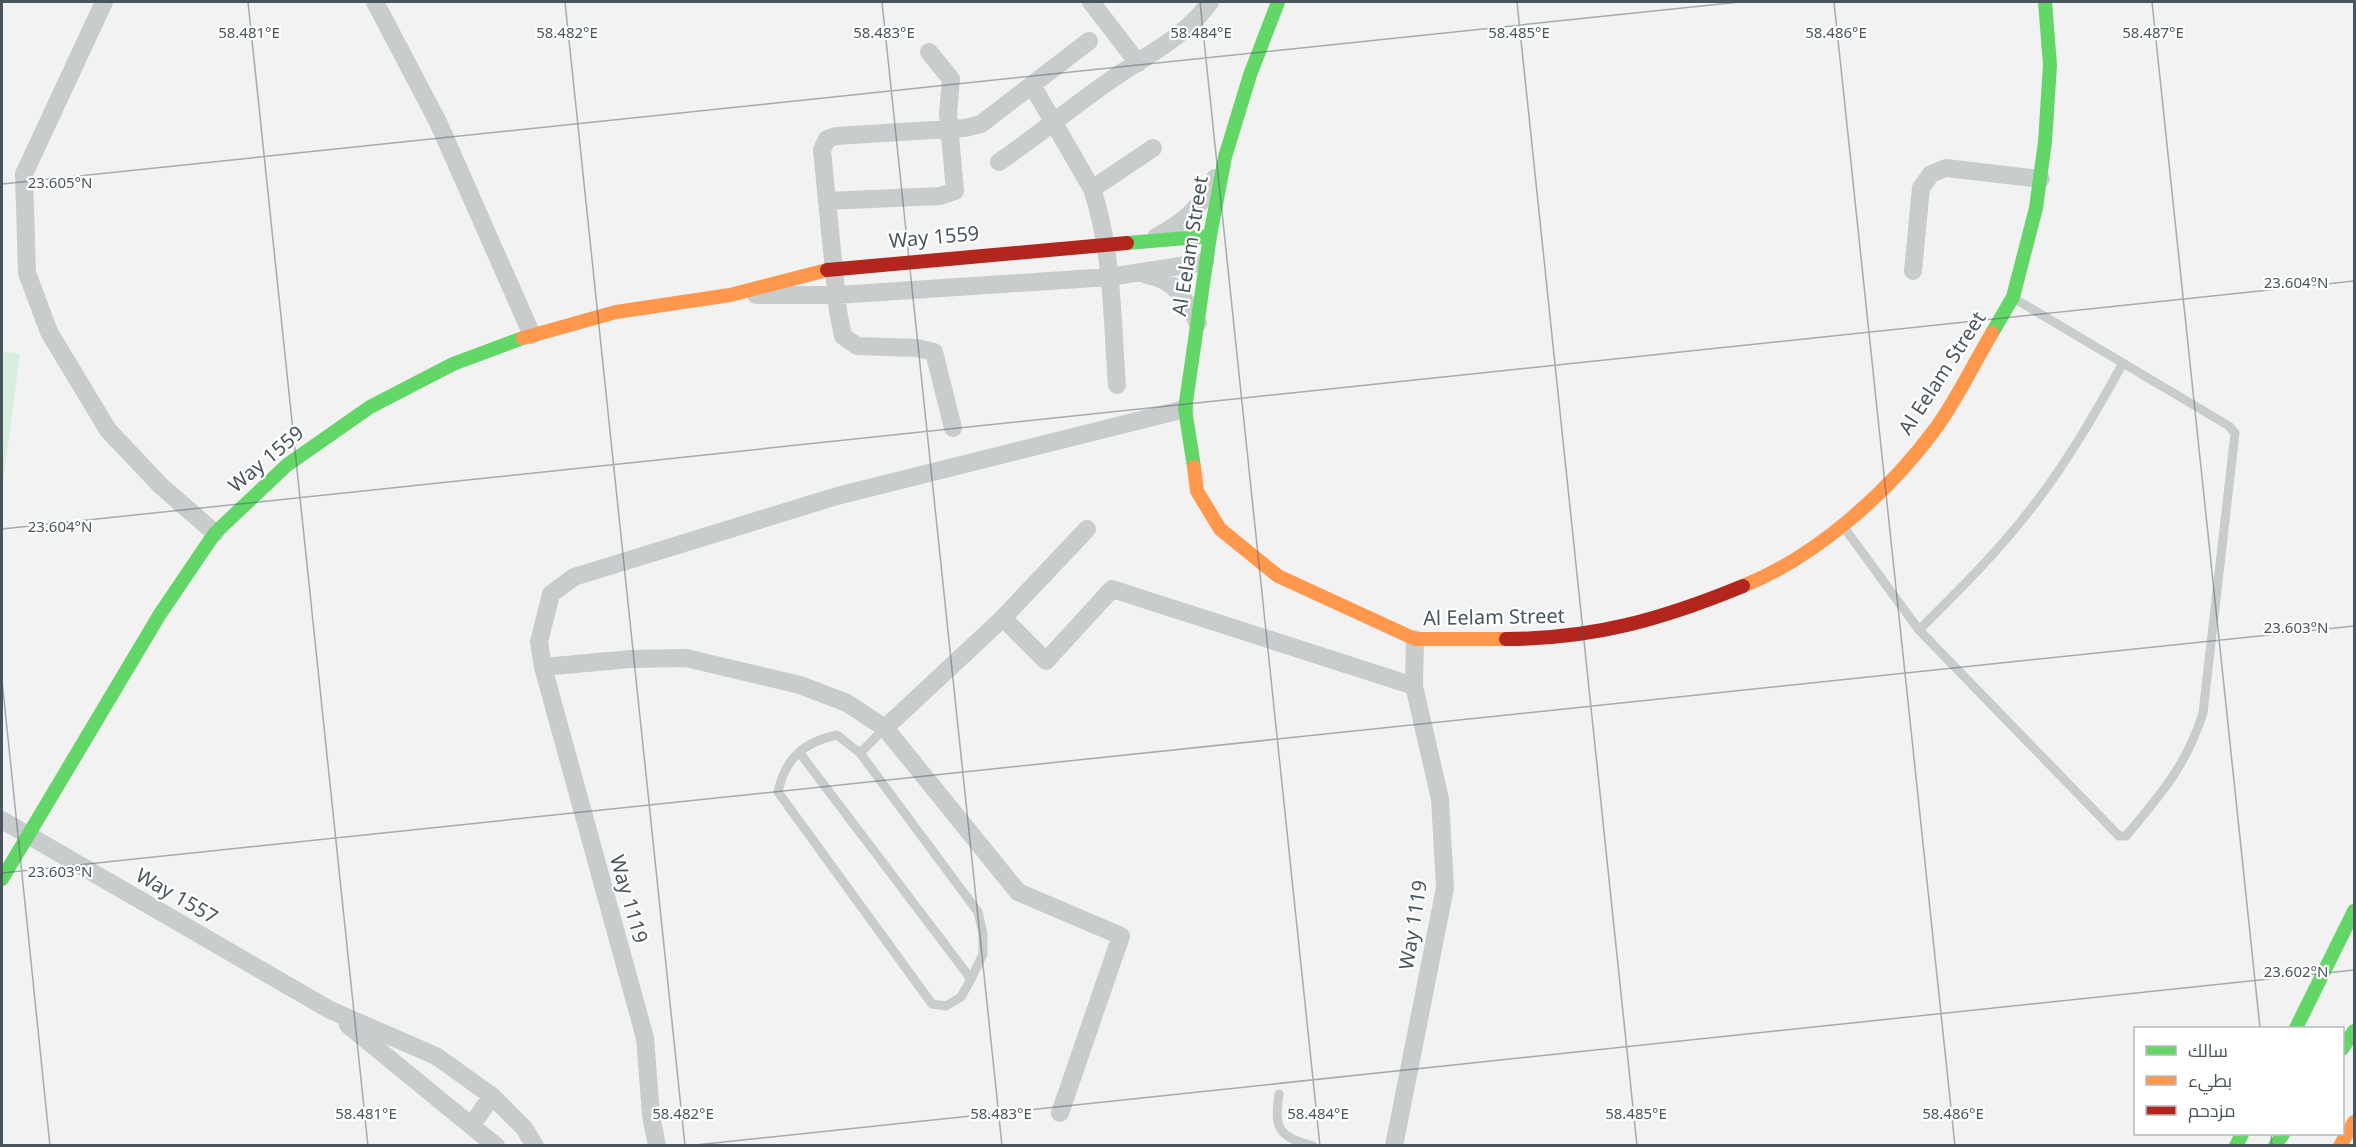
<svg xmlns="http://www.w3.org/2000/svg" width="2356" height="1147" font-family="'Noto Sans',Cairo,sans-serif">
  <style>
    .green { fill: #d8efdf }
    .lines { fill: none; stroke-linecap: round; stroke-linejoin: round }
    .lane { stroke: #c9cccd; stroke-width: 9 }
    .street { stroke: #c9cccd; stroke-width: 18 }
    .fast { stroke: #63d668; stroke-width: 14 }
    .slow { stroke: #ff974d; stroke-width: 14 }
    .jam { stroke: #b3261e; stroke-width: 14 }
    .ticks { fill: none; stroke: #49555d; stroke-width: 1.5; stroke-opacity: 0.45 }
    .labels { text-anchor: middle; stroke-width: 4.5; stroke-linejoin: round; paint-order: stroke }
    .street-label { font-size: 20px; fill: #49555d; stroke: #fff }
    .ticks-label { font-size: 15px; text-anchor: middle; fill: #49555d; stroke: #fff; stroke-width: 4.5; stroke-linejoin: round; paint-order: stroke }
  </style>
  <rect width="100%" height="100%" fill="#f2f2f2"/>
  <path class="green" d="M2 351 20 354 2 491Z"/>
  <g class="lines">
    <path class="lane" d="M1843 526 1919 630 2119 836H2126C2161 794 2186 766 2203 713L2235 433 2229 426 2015 299
      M1919 630C1959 590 1999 551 2033 506 2068 461 2096 412 2123 363
      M837 735 860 753 978 912 983 933V954L971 979 961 997 946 1006 932 1004 778 792C785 759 803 742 837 735Z
      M799 752 971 979
      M860 753 885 728
      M1279 1094C1274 1130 1278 1136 1313 1146"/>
    <path class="street" d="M104 2 24 174 27 273 49 332 108 430 161 486 215 533
      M375 2 438 122 532 335
      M1091 2 1138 63
      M1032 85 1092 189C1113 251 1112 321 1117 385
      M999 162C1040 134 1079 101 1121 73 1153 52 1188 34 1210 2
      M1092 189 1153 148
      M827 201 940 196 955 191 948 114 951 79 929 52
      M1156 237C1184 222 1202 207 1215 178
      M1913 271 1921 188 1931 174 1946 168 2041 179
      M1147 275C1175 279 1186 300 1198 323
      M756 295H837L1109 277 1205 262
      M953 428 934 352 917 348 857 346 843 336 838 311 822 150 827 139 836 136 965 128 981 124 1089 41
      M1003 618 1087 529
      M543 667 631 659 686 658 800 685 847 703 885 728 1003 618 1046 661 1112 589 1414 686
      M885 728 1018 892 1121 936 1060 1113
      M2 820 330 1010 436 1056 492 1096 524 1128 535 1146
      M348 1025 496 1146
      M471 1126 492 1096
      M657 1146 651 1115 645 1038 543 667 539 642 551 594 574 577 837 496 1185 409
      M1394 1146 1445 888 1440 799 1414 686 1415 639"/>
    <path class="fast" d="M1127 243 1210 236
      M1992 333 2013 297 2036 208 2045 142 2050 65 2045 2
      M1194 467 1185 409 1210 236 1225 157 1250 75 1278 2
      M2 879 160 614 215 533 287 465 370 407 453 364 523 338
      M2296 1028 2354 911
      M2342 1049 2354 1031
      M2236 1146 2242 1134
      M2275 1146 2283 1134"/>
    <path class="slow" d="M523 338 616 312 730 295 827 270
      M1194 467 1197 491 1220 529 1278 576 1415 639H1506
      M1743 586C1816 557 1890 491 1936 428 1957 399 1973 365 1992 333
      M2340 1146 2354 1122"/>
    <path class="jam" d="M827 270 1127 243
      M1506 639C1593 639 1663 619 1743 586"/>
  </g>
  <path class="ticks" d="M248 2 368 1146M565 2 685 1146M882 2 1002 1146M1200 2 1320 1146M1517 2 1637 1146M1834 2 1955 1146M2152 2 2260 1028M2 184 1740 2M2 529 2354 281M2 680 50 1146M2 873 2354 626M2271 1134 2272 1146M686 1146 2354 970"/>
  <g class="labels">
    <g class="street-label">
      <text transform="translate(934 237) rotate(-5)" y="7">Way 1559</text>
      <text transform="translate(1190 246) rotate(-81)" y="7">Al Eelam Street</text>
      <text transform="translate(1942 373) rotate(-57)" y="7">Al Eelam Street</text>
      <text transform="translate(266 459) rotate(-40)" y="7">Way 1559</text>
      <text transform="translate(1494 617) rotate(-1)" y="7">Al Eelam Street</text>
      <text transform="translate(177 896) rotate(30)" y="7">Way 1557</text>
      <text transform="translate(629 899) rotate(74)" y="7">Way 1119</text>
      <text transform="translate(1413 925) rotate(-81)" y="7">Way 1119</text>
    </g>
  </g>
  <g class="ticks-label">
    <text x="249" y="38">58.481°E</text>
    <text x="567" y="38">58.482°E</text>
    <text x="884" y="38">58.483°E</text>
    <text x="1201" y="38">58.484°E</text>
    <text x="1519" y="38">58.485°E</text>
    <text x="1836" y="38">58.486°E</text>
    <text x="2153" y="38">58.487°E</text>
    <text x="60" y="188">23.605°N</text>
    <text x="2296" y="288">23.604°N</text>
    <text x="60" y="532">23.604°N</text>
    <text x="2296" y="633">23.603°N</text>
    <text x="60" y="877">23.603°N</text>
    <text x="2296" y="977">23.602°N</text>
    <text x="366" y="1119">58.481°E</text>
    <text x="683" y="1119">58.482°E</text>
    <text x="1001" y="1119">58.483°E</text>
    <text x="1318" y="1119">58.484°E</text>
    <text x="1636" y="1119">58.485°E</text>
    <text x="1953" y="1119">58.486°E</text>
  </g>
  <rect width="2356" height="1147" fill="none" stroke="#49555d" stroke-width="6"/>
  <rect x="2134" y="1027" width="210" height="108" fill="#ffffff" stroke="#b6bbbe" stroke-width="1.5"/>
  <rect x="2146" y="1046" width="30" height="9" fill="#63d668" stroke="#b6bbbe" stroke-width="1.5"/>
  <text x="2188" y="1057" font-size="18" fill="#49555d">سالك</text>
  <rect x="2146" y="1076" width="30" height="9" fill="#ff974d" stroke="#b6bbbe" stroke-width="1.5"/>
  <text x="2188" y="1087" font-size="18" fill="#49555d">بطيء</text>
  <rect x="2146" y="1106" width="30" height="9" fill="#b3261e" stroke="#b6bbbe" stroke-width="1.5"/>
  <text x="2188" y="1117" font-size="18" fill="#49555d">مزدحم</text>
</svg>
